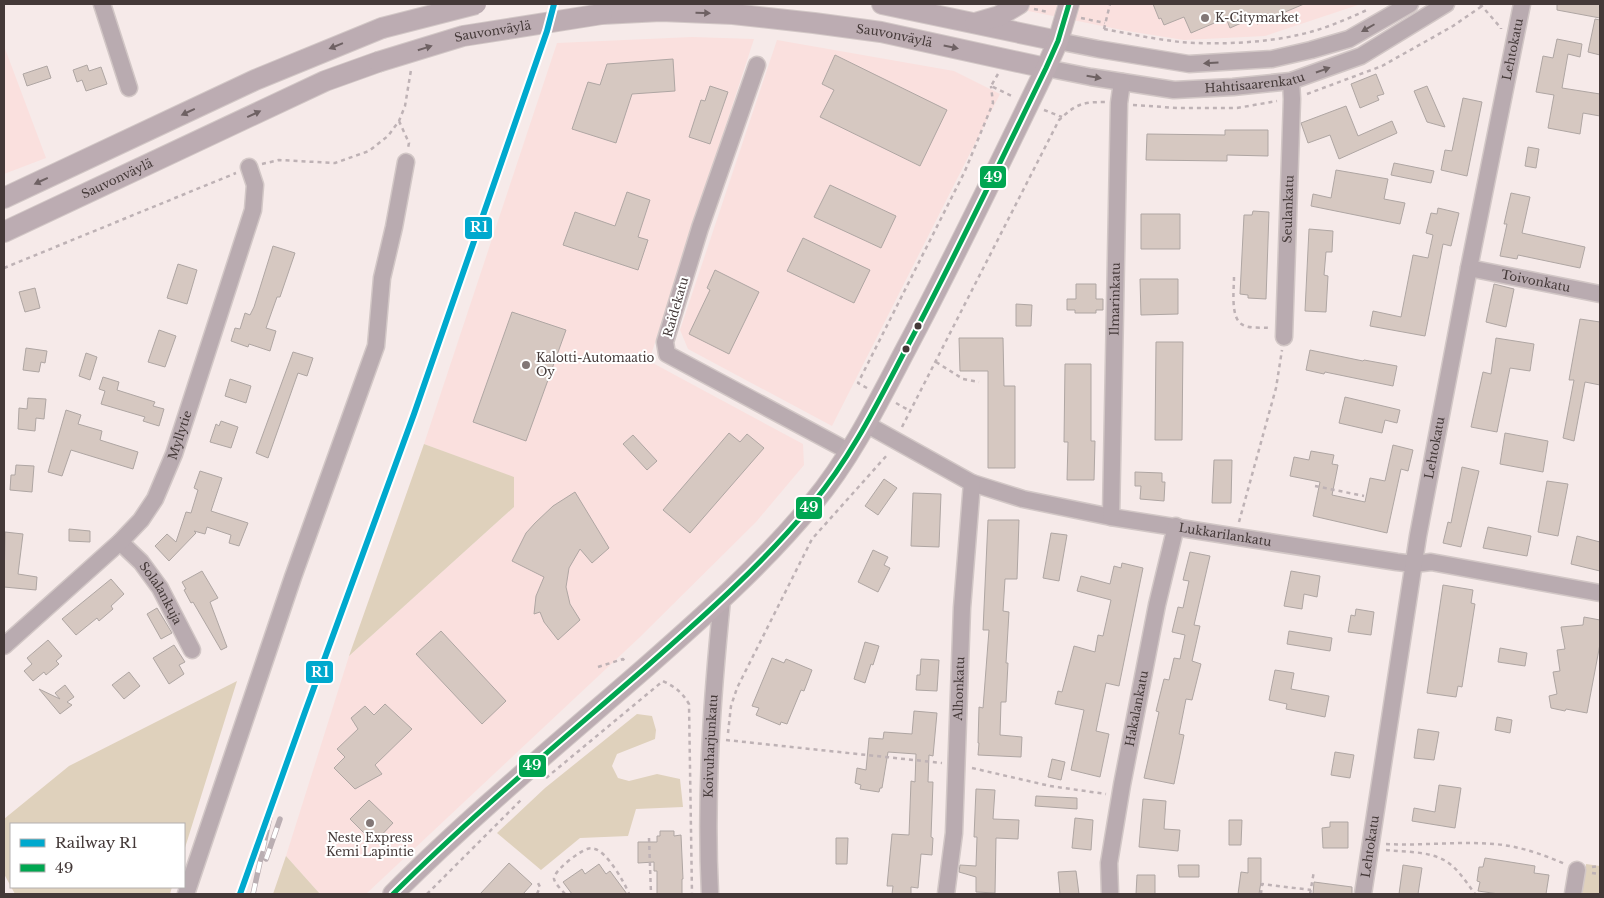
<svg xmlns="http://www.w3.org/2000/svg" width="1604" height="898" font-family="'Libre Baskerville',serif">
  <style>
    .built { fill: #fae0de }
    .green { fill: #dfd1bc }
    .building { fill: #d6c8c1; stroke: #afa6a3 }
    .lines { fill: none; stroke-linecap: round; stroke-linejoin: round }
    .minor-casing { stroke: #d2c7c6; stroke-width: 19 }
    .major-casing { stroke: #d2c7c6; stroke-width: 22 }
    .path { stroke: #beb2b5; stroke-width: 2.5; stroke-dasharray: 4 4; stroke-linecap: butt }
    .minor { stroke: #b9abb0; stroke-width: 16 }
    .major { stroke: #bcacb2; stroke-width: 20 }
    .rail-casing { stroke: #baaeb2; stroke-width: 5.5 }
    .rail { stroke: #fff; stroke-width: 4; stroke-dasharray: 11; stroke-linecap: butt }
    .major-bridge-casing { stroke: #d2c7c6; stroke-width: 22; stroke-linecap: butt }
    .major-bridge { stroke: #bcacb2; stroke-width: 20 }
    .bus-1-casing { stroke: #fff; stroke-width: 9 }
    .bus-1 { stroke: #00a651; stroke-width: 5 }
    .rail-1-casing { stroke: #fff; stroke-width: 10 }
    .rail-1 { stroke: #00a9ce; stroke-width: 6 }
    .oneway { fill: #6e6163 }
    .oneway2 { fill: #6d6162 }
    .poi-dot { fill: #827776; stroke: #fff; stroke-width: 2 }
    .bus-dot { fill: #443938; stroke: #fff; stroke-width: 2 }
    .labels { text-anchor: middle; stroke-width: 4; stroke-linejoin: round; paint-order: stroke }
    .poi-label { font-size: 12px; fill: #443938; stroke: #fff; text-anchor: start }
    .street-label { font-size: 12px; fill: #443938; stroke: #fff }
    .line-badge { stroke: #fff; stroke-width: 2 }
    .badge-label { font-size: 14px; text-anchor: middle; font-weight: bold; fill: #fff }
  </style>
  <rect width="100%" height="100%" fill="#f6eae9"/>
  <path class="built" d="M994 4H1361L1265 36 1184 40 1127 31Z
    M692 37 754 39 649 361 803 444 804 465 756 522 640 637 366 894H320L286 856 349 656 514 507 513 477 424 444 557 43Z
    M777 40 954 71 1000 94 832 426 688 349 680 330Z
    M4 46 46 158 4 174Z"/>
  <path class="green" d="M424 444 514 477V507L349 656Z
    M237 681 184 851V824H11V887H172L170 894H15L4 874V819L69 766Z
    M637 714 652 716 656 730 655 739 617 754 612 766 618 778 629 781 657 774 680 779 683 807 636 809 628 836 580 838 541 870 497 833 545 788Z
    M286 856 320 894H273Z
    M1586 864 1600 866V894H1582Z"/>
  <path class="building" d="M1153 4H1304L1257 24 1255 17 1230 28 1226 18 1191 33 1184 17 1164 25 1161 18 1159 19Z
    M1557 4H1600V18L1557 10Z
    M1595 19 1600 20V55L1588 52Z
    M1557 39 1582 44 1580 57 1568 54 1562 88 1600 94V116L1583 113 1580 134 1548 128 1554 95 1536 92 1543 56 1553 58Z
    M835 55 947 110 920 166 820 117 834 90 822 84Z
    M673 59 675 91 632 94 616 143 572 129 588 82 600 85 607 64Z
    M87 65 89 71 101 67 107 84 86 91 82 80 77 82 73 70Z
    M47 66 51 78 27 86 23 74Z
    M1376 74 1384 94 1377 96 1379 100 1360 108 1351 84Z
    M710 86 728 92 710 144 689 137 701 100 705 101Z
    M1427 86 1445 127 1427 122 1414 91Z
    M1463 98 1482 102 1467 176 1441 170 1445 150 1452 151Z
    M1346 106 1358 136 1392 121 1397 133 1339 159 1330 135 1308 143 1301 123Z
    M1225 130H1268V156L1227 155V161L1146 160 1147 134 1225 135Z
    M1528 147 1539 149 1536 168 1525 166Z
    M1394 163 1434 171 1431 183 1391 175Z
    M1336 170 1388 179 1384 199 1405 203 1400 224 1311 206 1313 194 1331 198Z
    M830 185 896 216 881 248 814 217Z
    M627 192 650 200 638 237 648 240 638 270 563 245 575 212 615 226Z
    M1511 193 1530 197 1522 233 1585 247 1580 268 1518 255 1517 259 1500 256 1507 224H1504Z
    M1438 208 1459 213 1451 246 1443 244 1425 336 1370 326 1373 311 1401 317 1413 255 1428 258 1433 235 1426 233 1431 213 1437 214Z
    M1253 211 1269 212 1266 299 1248 298V295L1240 294 1244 215H1252Z
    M1141 214H1180V249H1141Z
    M1309 229 1333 231 1332 252H1326L1324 275 1328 276 1326 312 1305 311Z
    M803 238 870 270 854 303 787 271Z
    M273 246 295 253 280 297H277L266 328 276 331 270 351 249 344 248 347 231 341 235 328 240 329 245 313 250 315 254 307Z
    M178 264 197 270 187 304 167 298Z
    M715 270 759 292 729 354 689 334 710 290 707 288Z
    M1140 279H1178V314L1141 315Z
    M1076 284H1096V299H1103V310H1096V313H1075V310H1067V299H1076Z
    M1494 284 1514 289 1506 327 1486 322Z
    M35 288 40 308 25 312 19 292Z
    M1016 304 1032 305 1031 326H1016Z
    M512 312 566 330 526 441 473 422Z
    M1580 319 1600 322V385L1585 382 1574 441 1563 438 1574 380H1569Z
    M159 330 176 336 165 367 148 362Z
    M959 338H1003L1004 386H1015V468H988V371H960Z
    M1496 338 1534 344 1530 371 1510 368 1497 432 1471 427 1483 372 1491 374Z
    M1156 342H1183L1182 440H1155Z
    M26 348 47 351 45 363 41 362 39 372 23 370Z
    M1310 350 1363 361 1364 360 1397 366 1393 386 1325 372 1324 374 1306 370Z
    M293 352 313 358 307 376 298 373 268 458 256 453Z
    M86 353 97 357 90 380 79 376Z
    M1065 364H1091V441H1095L1094 480H1067L1068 442H1064Z
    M103 377 119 382 117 390 155 402 153 406 164 409 159 426 143 421 145 417 101 404 105 391 99 389Z
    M230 379 251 386 246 403 225 396Z
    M1345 397 1400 410 1397 423 1385 420 1382 433 1339 423Z
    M28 398 46 399 44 419 36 418 35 431 18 429 19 408 27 409Z
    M66 410 81 415 78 424 102 431 100 440 138 452 133 469 71 450 62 476 48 472Z
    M221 421 238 427 231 448 210 442 216 424 219 426Z
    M729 433 740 442 747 434 764 448 690 533 663 510Z
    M1505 433 1548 441 1543 472 1500 464Z
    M633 435 657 461 647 470 623 444Z
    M1393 445 1413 450 1408 471 1401 469 1387 533 1313 516 1320 482 1290 476 1294 457 1309 460 1311 451 1334 455 1332 464 1338 465 1332 495 1365 502 1370 478 1385 481Z
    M1214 460H1232L1231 503H1212Z
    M16 465 34 466 32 492 10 490 11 475H15Z
    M1462 467 1479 471 1461 547 1443 543 1448 522 1451 523Z
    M200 471 222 478 211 511 248 523 239 546 229 543 231 535 207 527 205 534 194 531 196 533 169 561 155 546 167 534 176 542 186 512 191 513 198 490 194 488Z
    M1135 472 1162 473V482H1165L1164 501 1140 499 1141 486H1135Z
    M884 479 897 488 878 515 865 506Z
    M1547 481 1568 484 1558 536 1538 532Z
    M575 492 609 548 592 563 580 549 569 568 566 587 570 604 580 620 558 640 544 622 540 612 534 614 536 596 544 577 512 561 526 533 535 523 553 506Z
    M913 493 941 494 939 547 911 546Z
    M988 520H1019L1017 579H1005L1003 611 1009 612 1006 663H1008L1006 702H1001L1000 735 1022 737 1021 757 978 755 979 743H978L979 707 983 708 989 630H983Z
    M1488 527 1531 536 1527 556 1483 548Z
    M69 529 90 531V542L69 541Z
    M5 532 23 534 18 574 37 577 36 590 4 587Z
    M1051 533 1067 535 1059 581 1043 578Z
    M1577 536 1600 542V571L1571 564Z
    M873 550 888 557 884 565 890 568 878 592 858 582Z
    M1190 552 1210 556 1194 625 1200 626 1192 661 1201 664 1192 700 1186 699 1179 734 1184 735 1174 784 1144 778 1159 712 1156 711 1164 679 1169 680 1174 658 1180 659 1185 635 1172 632 1178 607 1183 608 1189 581 1183 580Z
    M1122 563 1143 568 1119 686 1106 683 1096 731 1109 734 1100 777 1071 770 1084 710 1055 704 1058 691 1062 692 1074 646 1095 652 1098 635 1103 636 1111 600 1077 591 1081 576 1110 584 1114 566 1121 568Z
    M202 571 218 598 210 602 227 647 221 650 193 602 191 603 184 590 186 589 182 582Z
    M1291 571 1320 576 1317 597 1304 594 1302 609 1284 606Z
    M111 579 124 594 111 606 113 609 99 621 97 618 76 635 62 619Z
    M1443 585 1473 590 1471 603 1475 604 1462 687 1458 686 1456 697 1427 693Z
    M157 608 172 633 161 639 147 614Z
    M1356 609 1374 612 1371 635 1348 632 1351 615 1355 616Z
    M1584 617 1600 620V644L1587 713 1566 709 1565 711 1551 708 1549 696 1557 694 1553 672 1560 671 1557 650 1565 649 1561 627 1583 625Z
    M441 631 506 701 482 724 416 654Z
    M1289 631 1332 638 1330 651 1287 644Z
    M48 640 62 656 56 661 59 664 46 675 44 672 33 681 24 671 32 664 27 658Z
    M865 642 879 646 873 665 871 664 865 683 854 679Z
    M174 645 185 662 179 665 184 674 169 684 153 658Z
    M1500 648 1527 653 1525 666 1498 662Z
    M772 658 784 663 786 659 812 670 804 691 801 690 787 724 781 722 780 725 756 715 759 708 752 706Z
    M921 659 939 660 937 691 916 690 917 675H920Z
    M1275 670 1294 673 1291 689 1329 696 1325 717 1286 709 1287 704 1269 700Z
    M129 672 140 686 124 699 112 685Z
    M65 685 74 697 67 702 72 705 60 714 39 689 60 699 55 693Z
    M385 704 412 729 375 765 382 774 355 789 334 768 345 757 337 749 358 729 351 718 365 706 374 715Z
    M914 711 937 713 933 756 929 755 928 782H933L931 837 933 838 932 855 921 854 918 888 911 887V894H892L893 886H887L892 834 909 835 911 781 915 782 916 754 888 752 882 788H880L879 792 860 789 861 785 855 783 857 768 866 770 869 738 883 739 884 732 912 734Z
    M1497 717 1512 720 1510 733 1495 730Z
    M1418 729 1439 732 1434 760 1414 758Z
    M1335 752 1354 755 1350 778 1331 775Z
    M1052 759 1065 762 1061 780 1048 777Z
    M1439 785 1461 788 1455 828 1412 821 1414 808 1435 812Z
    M976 789 995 790 993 819 1019 820 1018 839 996 838 995 893 976 892V877L959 872 960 865 976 866 977 837H974Z
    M1036 796 1077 798V809L1035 806Z
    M1143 799 1166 801 1164 829 1180 830 1178 851 1139 847Z
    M369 800 393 823 374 843 350 819Z
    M1075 818 1093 820 1091 850 1072 848Z
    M1229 820H1242L1241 845H1229Z
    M1330 822H1348V848H1323L1322 828 1330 827Z
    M660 831H674V836L681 835 683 879H682V894H657V871H654V862L638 863V842H657V836H660Z
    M836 838H848L847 864H836Z
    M1248 858H1261V882L1259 894H1238L1241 872 1248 873Z
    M1485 858 1535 866 1534 873 1549 875 1546 894H1499L1478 891 1480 882 1477 881 1479 867H1483Z
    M509 863 532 884 523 894H480Z
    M599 864 606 874 610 871 627 894H572L563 882 582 869 585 874Z
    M1178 865H1199V877H1179Z
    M1403 865 1422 868 1418 894H1399Z
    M1076 871 1079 894H1060L1058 872Z
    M1137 875H1155V894H1136Z
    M1314 882 1352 887V894H1313Z"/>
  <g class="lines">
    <g class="minor-casing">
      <g id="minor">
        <path d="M102 4 129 88"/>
        <path d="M1058 41 1098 49 1189 64 1272 59 1311 50 1349 39 1410 4"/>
        <path d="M757 65 700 228 665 342 667 354 850 452"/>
        <path id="s1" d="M1046 68 1091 77 1174 90 1233 87 1291 81 1361 56 1446 4"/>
        <path id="s2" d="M1469 268 1600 294"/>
        <path id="s3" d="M1284 337 1292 99 1291 81"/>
        <path id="s4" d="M866 424 972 483 1023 499 1111 517 1397 562 1414 564 1431 562 1600 593"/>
        <path id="s5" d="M1111 517 1119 103 1122 82"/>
        <path id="s6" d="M120 542 141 562 160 588 192 650"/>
        <path id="s7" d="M4 646 120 542 141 520 155 499 174 454 253 210 255 185 249 167"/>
        <path d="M186 894 293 577 376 346 382 278 394 227 406 162"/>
        <path id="s8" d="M710 894C705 796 712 697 722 600"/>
        <path id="s9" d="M946 894 954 833 962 608 972 483"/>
        <path id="s10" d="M1110 894 1109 863 1122 785 1157 605 1176 526"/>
        <path id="s11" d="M1363 894 1418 536 1469 268 1522 4"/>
        <path d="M1573 894 1577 870"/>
      </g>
    </g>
    <g class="major-casing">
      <g id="major">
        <path d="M882 4 1058 41"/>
        <path id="s12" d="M602 14 661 11 733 14 814 23 881 32 1046 68"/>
        <path d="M975 23 999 16 1019 4"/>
        <path d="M4 198 255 80 382 28"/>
        <path id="s13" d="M4 232 325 81 378 62"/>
        <path d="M393 894C473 814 560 742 645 668 704 616 763 564 813 503 852 456 879 400 907 347 956 255 1001 161 1046 68L1058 41 1069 4"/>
      </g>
    </g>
    <path class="path" d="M1480 4 1501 28V29
      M1034 9 1048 12
      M1081 18 1105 23
      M1104 29C1129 34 1155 39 1180 42 1215 45 1264 43 1298 35 1322 30 1345 20 1367 10
      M1104 29 1110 4
      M998 74 991 86 1014 97
      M1307 94 1382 66 1453 26 1485 4
      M1133 105 1178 108H1237L1277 101
      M1044 110 1062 117
      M399 121 409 143 408 148
      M262 164 279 160 335 163 369 151 388 136 399 121 405 106 411 70
      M4 268 236 173
      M1234 277C1234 290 1230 319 1243 325 1251 329 1262 327 1270 328
      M936 362 963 379 979 382
      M867 388 858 383 965 171 993 103 991 86
      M896 403 910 411
      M902 427 1059 120C1076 104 1082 102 1105 102
      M1315 486 1364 496
      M1239 522 1276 388 1282 350
      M598 667 623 659 626 663
      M728 733 731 706 737 688 812 539 888 454
      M726 740 942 763
      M972 768 1050 786 1106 794
      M546 778 663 681C675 687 682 692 689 704L692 894
      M649 838 651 894
      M1386 844C1422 846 1459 841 1494 844 1519 846 1542 854 1565 864
      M1386 850C1405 852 1427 851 1444 860 1457 867 1466 882 1475 894
      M1592 867 1600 866
      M1592 873 1600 874
      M427 894 521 800
      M537 894 540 887 538 883
      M565 894C562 890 555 884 554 879 553 871 580 851 587 849 590 848 592 848 595 849 607 852 625 883 629 894
      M1261 894 1262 884 1311 890
      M1310 894 1314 871"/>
    <use href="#minor" class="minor"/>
    <use href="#major" class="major"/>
    <g class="rail-casing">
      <path id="rail" d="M266 859 280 819
        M253 894 273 803"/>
    </g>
    <use href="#rail" class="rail"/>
    <g class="major-bridge-casing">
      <g id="major-bridge">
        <path d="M382 28 476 4"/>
        <path id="s14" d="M378 62 463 36 602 14"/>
      </g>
    </g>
    <use href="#major-bridge" class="major-bridge"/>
    <g class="bus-1-casing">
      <path id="bus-1" d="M393 894C473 814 560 742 645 668 704 616 763 564 813 503 852 456 879 400 907 347 956 255 1001 161 1046 68L1058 41 1069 4"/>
    </g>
    <use href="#bus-1" class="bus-1"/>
    <g class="rail-1-casing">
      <path id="rail-1" d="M240 894 305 712 414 414 547 31 554 4"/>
    </g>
    <use href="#rail-1" class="rail-1"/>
  </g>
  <defs><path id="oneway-solid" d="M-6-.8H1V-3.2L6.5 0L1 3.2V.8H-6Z" transform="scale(1.25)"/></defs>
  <g class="oneway">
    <use href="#oneway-solid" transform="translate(703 13) rotate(2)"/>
    <use href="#oneway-solid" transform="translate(336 46) rotate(158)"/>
    <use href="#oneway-solid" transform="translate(951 47) rotate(12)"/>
    <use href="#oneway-solid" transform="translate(425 48) rotate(-17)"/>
    <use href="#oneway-solid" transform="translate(188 112) rotate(155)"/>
    <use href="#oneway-solid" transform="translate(254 114) rotate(-25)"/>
    <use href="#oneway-solid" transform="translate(41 181) rotate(155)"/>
  </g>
  <g class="oneway2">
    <use href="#oneway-solid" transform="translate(1368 28) rotate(150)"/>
    <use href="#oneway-solid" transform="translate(1211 63) rotate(176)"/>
    <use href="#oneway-solid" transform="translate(1323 70) rotate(-19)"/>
    <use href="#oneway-solid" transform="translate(1094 77) rotate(10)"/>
  </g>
  <g class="poi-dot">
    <circle cx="1205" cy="18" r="5"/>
    <circle cx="526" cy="365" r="5"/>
    <circle cx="370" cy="823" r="5"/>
  </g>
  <g class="bus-dot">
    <circle cx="918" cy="326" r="4.5"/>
    <circle cx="906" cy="349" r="4.5"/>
  </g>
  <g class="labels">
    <g class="poi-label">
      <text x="1215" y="22">K-Citymarket</text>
      <text x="536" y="362">Kalotti-Automaatio<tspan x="536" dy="14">Oy</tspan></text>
      <text x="370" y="842" text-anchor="middle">Neste Express<tspan x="370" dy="14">Kemi Lapintie</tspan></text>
    </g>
    <g class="street-label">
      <text dy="4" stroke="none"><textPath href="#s14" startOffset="119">Sauvonväylä</textPath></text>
      <text dy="4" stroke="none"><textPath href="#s12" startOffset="294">Sauvonväylä</textPath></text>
      <text dy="4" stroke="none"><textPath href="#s11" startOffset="858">Lehtokatu</textPath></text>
      <text dy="4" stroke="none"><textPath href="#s1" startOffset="211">Hahtisaarenkatu</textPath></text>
      <text dy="4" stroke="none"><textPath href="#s13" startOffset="125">Sauvonväylä</textPath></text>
      <text dy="4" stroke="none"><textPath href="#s3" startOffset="128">Seulankatu</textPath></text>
      <text dy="4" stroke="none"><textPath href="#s2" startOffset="68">Toivonkatu</textPath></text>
      <text dy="4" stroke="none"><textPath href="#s5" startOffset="218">Ilmarinkatu</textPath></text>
      <text transform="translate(676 307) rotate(-74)" y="4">Raidekatu</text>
      <text dy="4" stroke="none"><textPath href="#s7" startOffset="280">Myllytie</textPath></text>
      <text dy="4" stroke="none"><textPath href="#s11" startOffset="452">Lehtokatu</textPath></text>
      <text dy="4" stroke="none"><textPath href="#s4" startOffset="380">Lukkarilankatu</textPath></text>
      <text dy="4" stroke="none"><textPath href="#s6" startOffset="66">Solalankuja</textPath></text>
      <text dy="4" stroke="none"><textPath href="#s9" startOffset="206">Alhonkatu</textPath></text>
      <text dy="4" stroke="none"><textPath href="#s10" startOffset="188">Hakalankatu</textPath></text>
      <text dy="4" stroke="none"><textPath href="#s8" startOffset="148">Koivuharjunkatu</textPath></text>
      <text dy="4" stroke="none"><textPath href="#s11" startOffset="48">Lehtokatu</textPath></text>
    </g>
  </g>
  <g class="line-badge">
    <rect x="979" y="165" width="28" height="24" rx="5" fill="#00a651"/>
    <rect x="464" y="216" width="29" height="24" rx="5" fill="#00a9ce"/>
    <rect x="795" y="496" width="28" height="24" rx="5" fill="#00a651"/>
    <rect x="305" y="660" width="29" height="24" rx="5" fill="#00a9ce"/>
    <rect x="518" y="754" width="29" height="24" rx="5" fill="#00a651"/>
  </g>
  <g class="badge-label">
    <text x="993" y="182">49</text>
    <text x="479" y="232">R1</text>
    <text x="809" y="512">49</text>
    <text x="320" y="677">R1</text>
    <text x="532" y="770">49</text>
  </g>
  <rect width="1604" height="898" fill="none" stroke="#443938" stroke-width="10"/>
  <rect x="10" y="823" width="175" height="65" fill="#ffffff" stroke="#b4b0af"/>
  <rect x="20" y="839" width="25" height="8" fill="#00a9ce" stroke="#b4b0af"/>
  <text x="55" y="848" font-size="15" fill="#443938">Railway R1</text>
  <rect x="20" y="864" width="25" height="8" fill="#00a651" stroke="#b4b0af"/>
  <text x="55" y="873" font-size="15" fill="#443938">49</text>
</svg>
